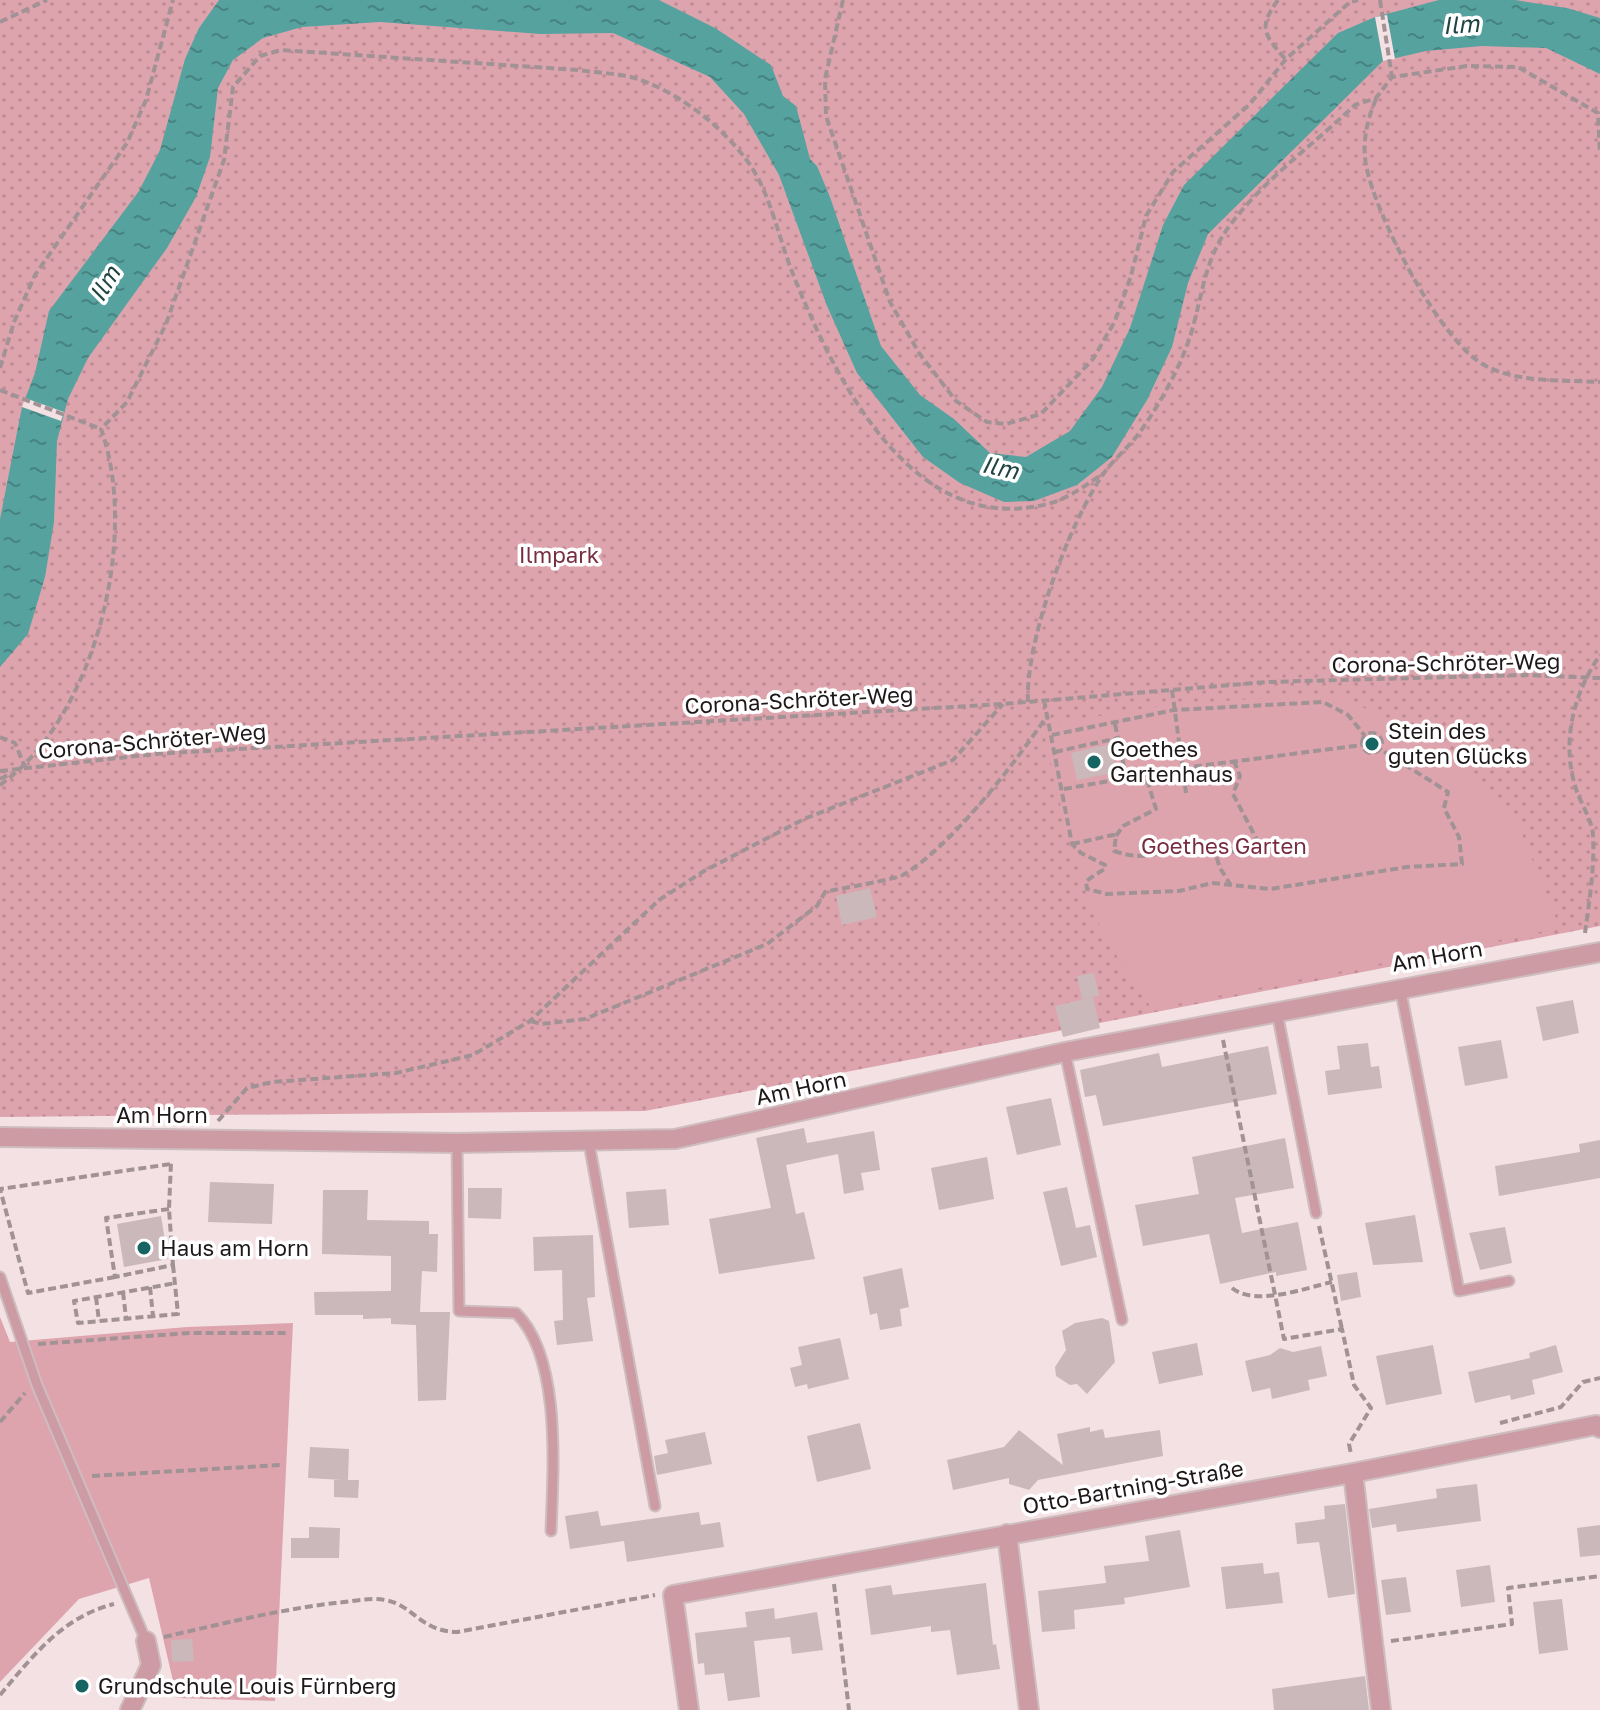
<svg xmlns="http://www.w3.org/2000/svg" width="1600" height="1710" font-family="'Golos Text',sans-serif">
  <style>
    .park { fill: url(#park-dots) }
    .garden { fill: #dea4ad }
    .water { fill: url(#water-ripples) }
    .pier { fill: #f4e1e4 }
    .building { fill: #cab8bb }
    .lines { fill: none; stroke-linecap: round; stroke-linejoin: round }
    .lane-casing { stroke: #cebdbf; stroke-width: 13 }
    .street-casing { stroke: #cebdbf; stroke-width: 22 }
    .path { stroke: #a19295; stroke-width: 4; stroke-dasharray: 8 4; stroke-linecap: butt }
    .lane { stroke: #cd9ba3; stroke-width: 9 }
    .street { stroke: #cd9ba3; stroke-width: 18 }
    .poi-dot { fill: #166563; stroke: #fff; stroke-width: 3 }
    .labels { text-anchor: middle; stroke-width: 7; stroke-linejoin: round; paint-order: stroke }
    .park-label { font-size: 22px; fill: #772c3f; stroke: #fff }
    .street-label { font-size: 22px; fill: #1f1819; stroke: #fff }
    .poi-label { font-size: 22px; fill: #1f1819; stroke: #fff; text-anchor: start }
    .water-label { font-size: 24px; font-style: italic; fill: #204443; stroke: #fff }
  </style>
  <defs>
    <pattern id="park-dots" width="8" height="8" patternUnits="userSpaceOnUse" patternTransform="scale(2)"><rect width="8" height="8" fill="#dea4ad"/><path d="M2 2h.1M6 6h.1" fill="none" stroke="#be8c94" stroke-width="1.8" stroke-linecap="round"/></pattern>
    <pattern id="water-ripples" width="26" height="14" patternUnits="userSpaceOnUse" patternTransform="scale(2)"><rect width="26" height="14" fill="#55a29f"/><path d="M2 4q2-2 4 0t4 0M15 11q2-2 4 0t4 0" fill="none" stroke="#468381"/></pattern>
  </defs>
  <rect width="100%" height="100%" fill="#f4e1e4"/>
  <path class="park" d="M0 0H1600V926L645 1111 0 1117Z"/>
  <path class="garden" d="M1336 694 1454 752 1514 814 1560 928 1152 1009 1103 935 1070 846 1044 733 1050 724 1173 704Z
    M0 1317 10 1342 187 1327 293 1323 275 1701 177 1698 149 1578 79 1599 0 1682Z"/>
  <path class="water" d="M219 0H659L715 28 771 65 783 96 796 106 810 159 817 166 830 197 881 346 920 395 954 419 990 453 1026 457 1070 431 1102 387 1130 328 1163 225 1184 185 1338 33 1375 17 1439 0H1515L1567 8 1600 18V74L1546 48 1482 46 1426 51 1383 61 1208 234 1188 283 1172 347 1147 400 1112 457 1077 485 1034 501 1004 502 960 483 923 457 857 373 827 306 779 175 744 114 710 77 613 33 540 34 380 22 302 27 263 38 233 60 218 88 210 157 196 197 167 248 88 358 68 399 57 441 54 522 45 577 28 634 0 667V519L22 407 35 373 49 311 139 191 160 150 185 59 199 28Z"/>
  <path class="pier" d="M1387 15 1395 59 1383 61 1375 17Z
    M25 398 64 412 61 421 22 407Z"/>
  <path class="building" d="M1111 744 1117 772 1077 780 1071 753Z
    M870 888 877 917 842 925 836 896Z
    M1094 973 1099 996 1082 999 1077 976Z
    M1093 997 1100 1028 1063 1037 1055 1006Z
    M1573 1000 1579 1033 1543 1041 1536 1007Z
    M1501 1040 1508 1078 1465 1086 1458 1047Z
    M1368 1043 1371 1067 1379 1066 1382 1088 1328 1095 1325 1071 1340 1069 1337 1046Z
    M1268 1046 1277 1094 1103 1126 1096 1095 1085 1097 1080 1070 1159 1053 1162 1067Z
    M1051 1098 1061 1145 1017 1155 1006 1107Z
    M804 1128 807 1143 874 1131 880 1170 861 1173 864 1190 844 1194 838 1154 786 1165 796 1214 804 1212 815 1259 719 1274 709 1219 771 1208 756 1138Z
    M1285 1138 1294 1188 1235 1198 1242 1233 1298 1222 1307 1270 1276 1276V1272L1220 1284 1209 1234 1143 1246 1135 1205 1199 1194 1192 1157Z
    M1600 1140V1178L1499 1196 1495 1166 1580 1152 1579 1144Z
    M987 1157 994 1199 939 1210 931 1168Z
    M210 1182 274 1184 272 1224 208 1222Z
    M1067 1187 1076 1228 1090 1225 1097 1257 1061 1266 1043 1192Z
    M468 1188H502L501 1219 468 1218Z
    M666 1189 669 1225 629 1228 626 1192Z
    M323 1190H368L367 1220 429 1221V1234H438L437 1272 422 1271 420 1312H450L446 1400 418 1401 416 1325 391 1324V1318L363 1319V1315H315L314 1292 391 1291V1256L322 1254Z
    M1415 1215 1423 1262 1373 1265 1365 1223Z
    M161 1216 168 1259 124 1267 117 1224Z
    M1505 1227 1512 1263 1480 1270 1469 1233Z
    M593 1235 595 1297 587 1298 593 1341 557 1345 554 1321 563 1320 562 1270 534 1271 533 1237Z
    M902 1268 909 1307 900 1309 902 1326 880 1330 877 1313 870 1315 863 1277Z
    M1357 1272 1361 1297 1341 1301 1337 1275Z
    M1102 1318 1109 1321 1115 1362 1087 1394 1077 1384 1070 1385 1056 1376 1055 1367 1066 1350 1062 1331 1075 1323Z
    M840 1338 849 1379 808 1389 807 1384 795 1387 790 1368 802 1365 798 1347Z
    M1197 1343 1203 1375 1159 1384 1152 1352Z
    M1433 1345 1442 1394 1386 1405 1376 1356Z
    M1556 1345 1563 1372 1532 1380 1535 1394 1511 1400 1510 1395 1475 1403 1468 1372 1530 1358 1529 1353Z
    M1321 1346 1327 1376 1308 1380 1310 1390 1272 1399 1270 1388 1252 1392 1245 1361 1270 1355 1280 1348 1293 1352Z
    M860 1423 871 1469 817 1482 807 1436Z
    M1090 1427V1432L1103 1429 1105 1438 1160 1430 1163 1456 1038 1480 1029 1490 1009 1484V1478L953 1490 947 1460 1004 1447 1019 1430 1063 1465 1057 1434Z
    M705 1432 712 1464 657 1475 654 1456 668 1453 665 1440Z
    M310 1447 349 1449 348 1480H359L358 1498 334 1497V1480H342L308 1478Z
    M1477 1484 1481 1521 1397 1532 1396 1524 1372 1528 1369 1509 1437 1498 1436 1489Z
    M1345 1504 1355 1594 1328 1598 1319 1542 1297 1544 1295 1523 1325 1519 1324 1506Z
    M598 1511 601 1526 699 1512 701 1525 720 1522 724 1547 627 1562 624 1541 570 1549 565 1516Z
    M1600 1525V1555L1580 1557 1577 1528Z
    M309 1527 340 1528 339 1558H291V1538H309Z
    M1180 1530 1190 1587 1124 1598 1125 1604 1074 1610 1075 1629 1042 1632 1038 1591 1106 1583 1104 1566 1149 1561 1145 1536Z
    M1263 1563 1264 1574 1279 1572 1283 1603 1226 1609 1221 1567Z
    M1490 1565 1495 1602 1461 1607 1456 1570Z
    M1406 1577 1411 1612 1386 1615 1381 1580Z
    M986 1583 993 1645 996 1644 1000 1669 957 1675 950 1630 931 1632V1626L871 1635 865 1589 891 1585 893 1595Z
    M1562 1599 1568 1650 1539 1654 1533 1602Z
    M774 1608 775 1619 817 1612 823 1650 792 1654 790 1637 754 1641 760 1697 728 1701 724 1673 705 1675 704 1663 698 1664 695 1633 747 1627 745 1612Z
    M192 1639 194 1661 172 1662 171 1640Z
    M1365 1676 1369 1710H1274L1272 1689Z"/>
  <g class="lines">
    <g class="lane-casing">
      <path id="lane" d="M1400 987 1459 1291 1509 1281
        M1277 1012 1316 1213
        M1065 1052 1122 1320
        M457 1143 459 1311 516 1313C562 1358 553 1471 551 1531
        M589 1143 655 1506
        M0 1277 37 1385 146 1641"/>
    </g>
    <g class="street-casing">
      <path id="street" d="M0 1137 457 1143 675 1139 1065 1052 1600 952
        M1353 1473 1381 1710
        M1007 1534 1029 1710
        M130 1710 151 1665 146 1641
        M689 1710 673 1595 1353 1473 1596 1425 1600 1428"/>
    </g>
    <path class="path" d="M843 0 825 79 826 116 890 302 919 353 956 401 987 422 1006 424 1041 414 1093 359 1115 321 1131 276 1146 216 1173 172 1250 104 1286 59 1350 2 1358 0
      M1278 0C1257 28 1265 35 1285 59
      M1380 0 1392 77
      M0 22 47 0
      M1376 99C1367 120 1362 142 1366 165 1375 214 1440 343 1486 366 1518 383 1564 380 1600 382
      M0 368 14 322 35 275 127 143 146 100 173 0
      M0 390 101 429
      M1172 690 1186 793
      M1044 700 1072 844 1081 853 1105 865 1106 868 1086 881 1087 889 1107 894 1179 891 1212 883 1270 889 1407 867 1462 864 1459 837 1444 808 1448 792 1380 749
      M1028 702C1025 642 1069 523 1104 473 1114 459 1129 447 1140 432 1157 408 1173 380 1184 353 1202 311 1200 266 1228 228 1262 181 1313 145 1355 105L1376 98 1392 77 1467 66 1518 67 1598 113 1600 153
      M1115 724 1126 776
      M1362 743a10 10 0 1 1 20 0a10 10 0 1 1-20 0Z
      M1052 735 1174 710 1323 702 1348 715 1365 736
      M0 737 15 743 25 767
      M1055 752 1118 738
      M0 771 155 754 1003 704 1267 682 1527 675 1600 678
      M0 779 12 773
      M0 785C95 718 140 537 101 429L127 402 166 324 224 160 233 87 260 56 281 50 578 70C598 73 619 73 638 79 679 93 722 126 748 162 771 194 778 237 793 274 834 377 913 542 1051 503 1071 497 1087 484 1104 473
      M1064 789 1182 768 1363 745
      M1116 836 1123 826 1156 809 1145 773
      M1072 844 1113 835 1116 836 1114 851C1150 863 1161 850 1194 846 1209 844 1223 852 1237 852 1246 851 1254 846 1256 838L1233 794 1240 776 1234 761
      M1213 846 1220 868 1230 884
      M1585 933C1589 903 1595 866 1593 835 1592 820 1581 804 1576 789 1561 743 1573 694 1600 655
      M531 1021 541 1024 585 1019 767 944 817 906 825 892C841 888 893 880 903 875 953 845 1014 764 1047 716
      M1223 1040 1284 1339 1342 1329 1354 1385 1371 1408 1349 1444 1351 1454
      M218 1121 247 1088 272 1082 396 1073 473 1055 530 1021 659 900 704 871 804 819 953 760 1003 704
      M169 1209 106 1218 115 1277 173 1265 169 1209 171 1162
      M1319 1226 1342 1329
      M173 1265 178 1314 78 1323 74 1301 176 1283
      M115 1277 28 1293 0 1189 171 1164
      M150 1287 153 1316
      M1232 1288C1256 1307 1305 1288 1332 1282
      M123 1292 126 1318
      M96 1297 99 1321
      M38 1344 189 1333H288
      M0 1422 25 1393
      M1500 1423 1561 1407 1583 1382 1600 1378
      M92 1476 281 1465
      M834 1584 849 1710
      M164 1637C221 1624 277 1610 335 1603 351 1602 369 1597 385 1600 414 1605 419 1631 457 1632L655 1595
      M1391 1641 1512 1624 1508 1588 1600 1576
      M0 1695C33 1656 62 1617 114 1604"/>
    <use href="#lane" class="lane"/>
    <use href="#street" class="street"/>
  </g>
  <g class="poi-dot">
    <circle cx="1372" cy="744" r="8"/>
    <circle cx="1094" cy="762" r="8"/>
    <circle cx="144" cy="1248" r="8"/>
    <circle cx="82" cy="1686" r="8"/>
  </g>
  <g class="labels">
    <g class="park-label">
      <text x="559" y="563">Ilmpark</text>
      <text x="1224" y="854">Goethes Garten</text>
    </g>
    <g class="street-label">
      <text transform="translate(1446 663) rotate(-1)" y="8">Corona-Schröter-Weg</text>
      <text transform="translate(799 700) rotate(-3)" y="8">Corona-Schröter-Weg</text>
      <text transform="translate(152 741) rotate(-5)" y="8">Corona-Schröter-Weg</text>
      <text transform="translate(1437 956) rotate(-10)" y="8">Am Horn</text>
      <text transform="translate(801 1088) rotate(-12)" y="8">Am Horn</text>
      <text x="162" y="1123">Am Horn</text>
      <text transform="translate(1133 1487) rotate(-10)" y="8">Otto-Bartning-Straße</text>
    </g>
    <g class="poi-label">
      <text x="1388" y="739">Stein des<tspan x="1388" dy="25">guten Glücks</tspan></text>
      <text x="1110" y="757">Goethes<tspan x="1110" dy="25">Gartenhaus</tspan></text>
      <text x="160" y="1256">Haus am Horn</text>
      <text x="98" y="1694">Grundschule Louis Fürnberg</text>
    </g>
    <g class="water-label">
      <text transform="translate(1461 25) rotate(-4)" y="8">Ilm</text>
      <text transform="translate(105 284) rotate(-59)" y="8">Ilm</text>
      <text transform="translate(1000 468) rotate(12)" y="8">Ilm</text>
    </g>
  </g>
</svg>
